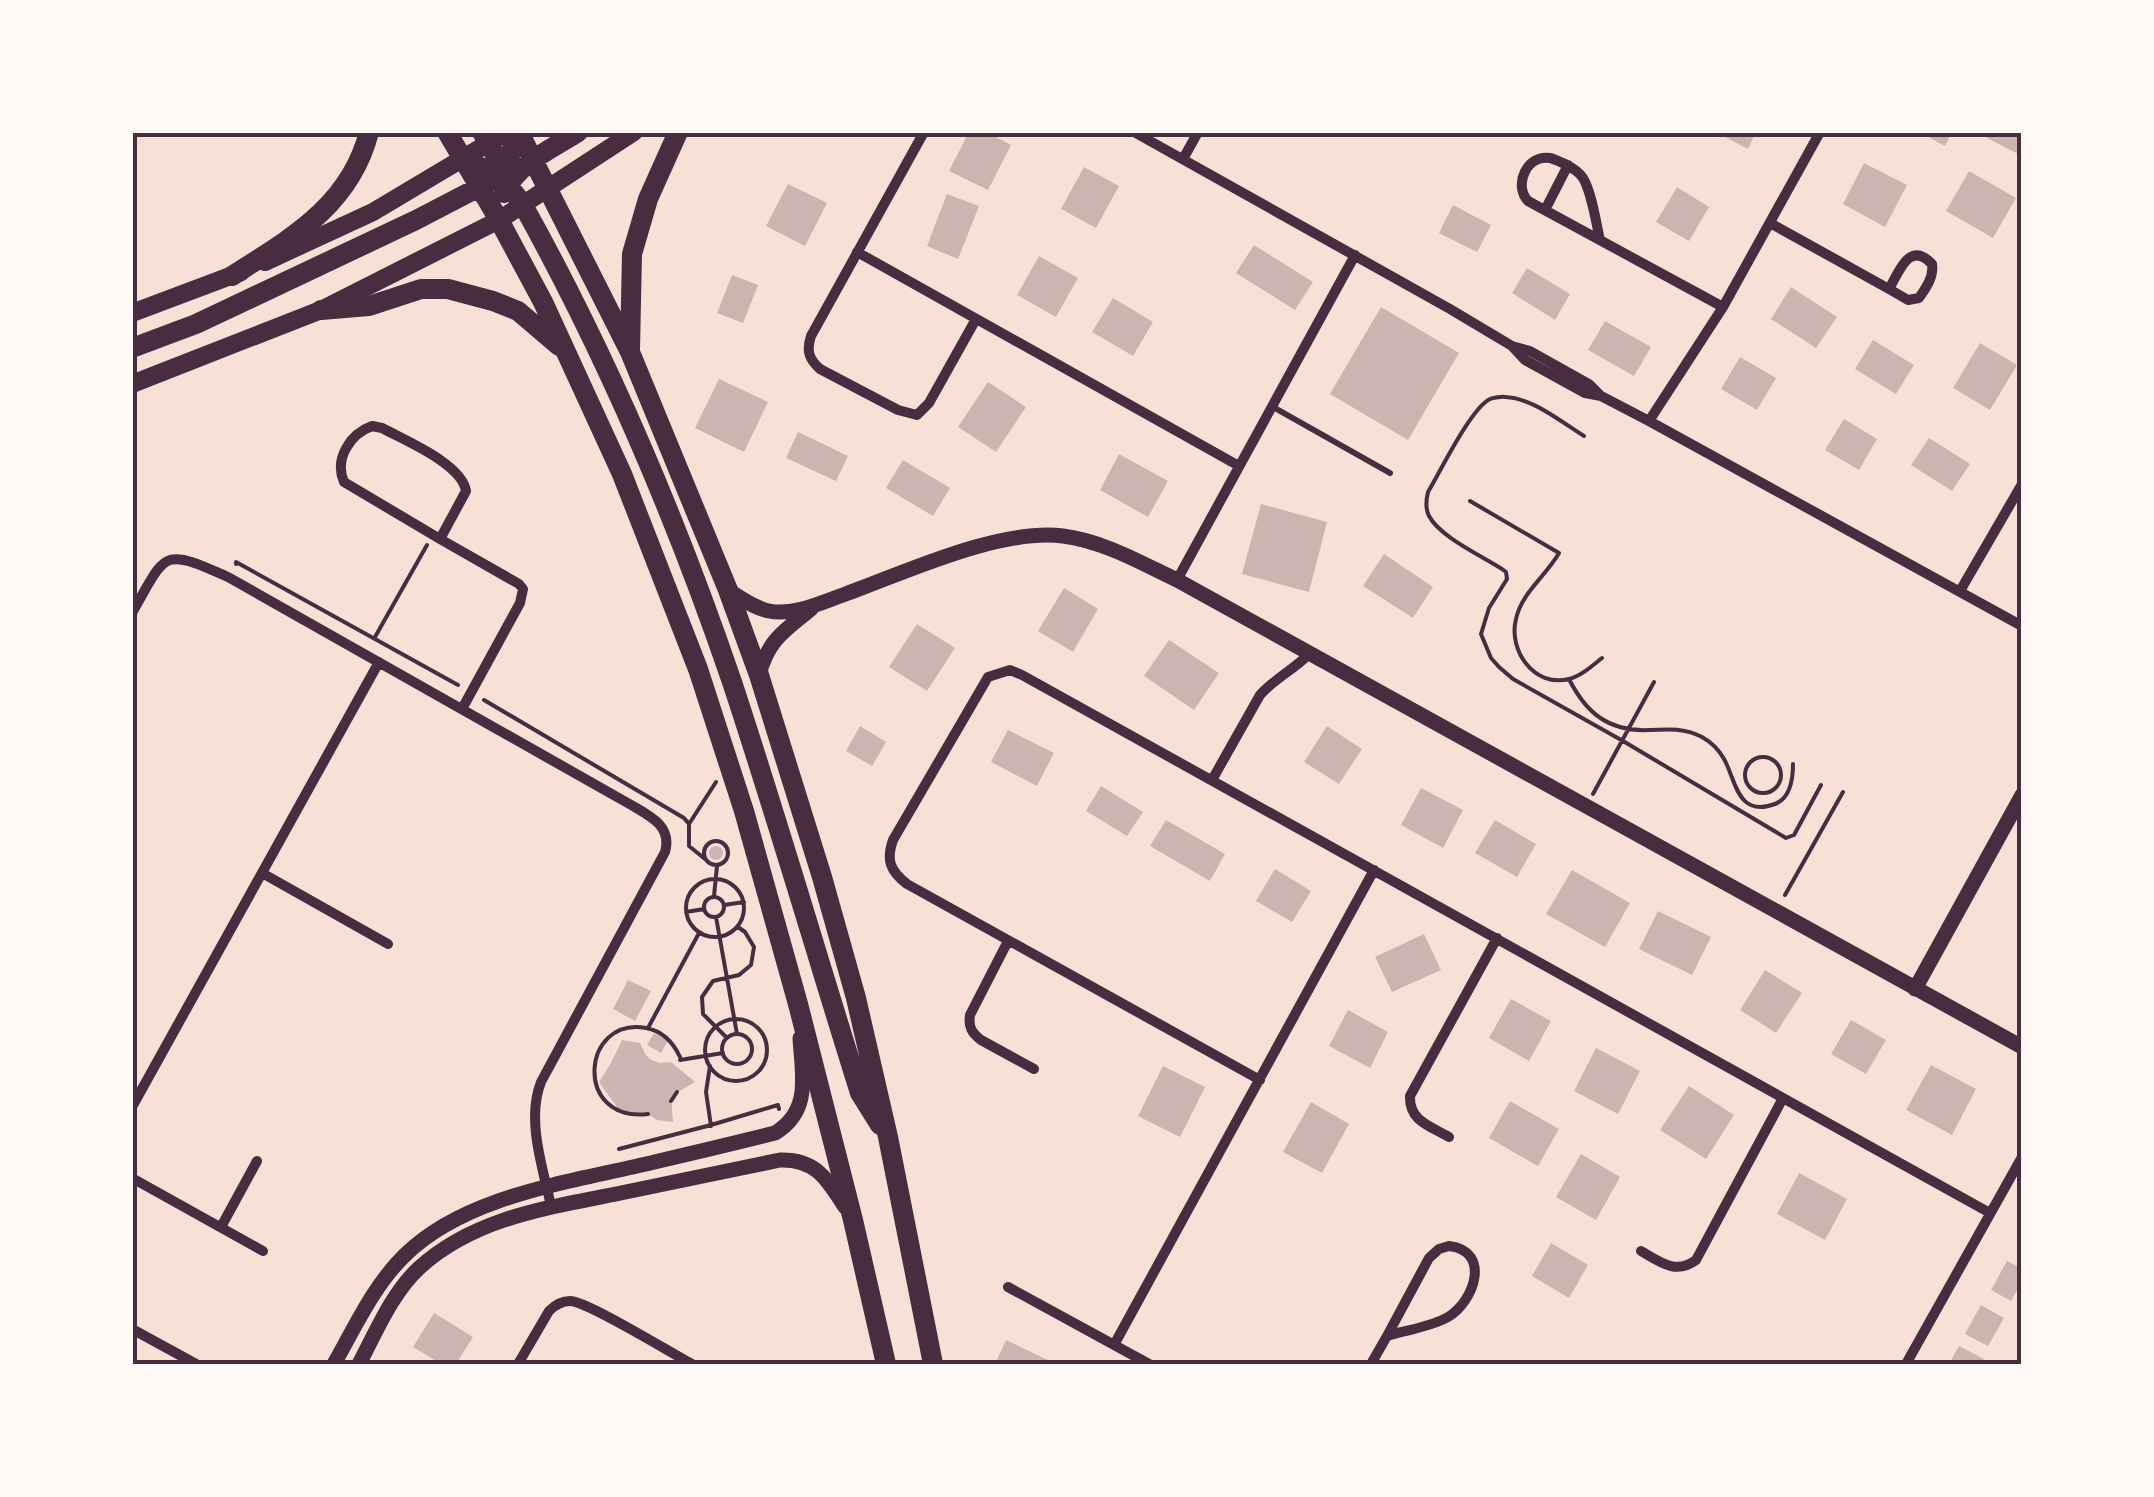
<svg xmlns="http://www.w3.org/2000/svg" width="2154" height="1497" font-family="Merriweather,serif">
  <style>
    .building { fill: #ccb4b1 }
    .lines { fill: none; stroke-linecap: round; stroke-linejoin: round }
    .path { stroke: #4a2c40; stroke-width: 4 }
    .service { stroke: #4a2c40; stroke-width: 6 }
    .minor { stroke: #4a2c40; stroke-width: 10 }
    .tertiary { stroke: #4a2c40; stroke-width: 15 }
    .primary { stroke: #4a2c40; stroke-width: 18 }
    .trunk { stroke: #4a2c40; stroke-width: 20 }
    .neatline { fill: none; stroke: #4a2c40; stroke-width: 4 }
  </style>
  <rect width="100%" height="100%" fill="#f7e1d7"/>
  <path class="building" d="M969 132H986L1011 145 988 190 949 171Z
    M1715 132H1756L1748 149Z
    M1919 132H1952L1945 146Z
    M1989 132H2022V156L1987 138Z
    M1864 163 1907 185 1885 227 1843 204Z
    M1084 167 1119 186 1096 228 1061 209Z
    M1969 171 2016 198 1993 238 1946 211Z
    M788 184 827 203 805 246 766 226Z
    M1677 187 1709 207 1689 241 1656 222Z
    M947 194 979 206 958 259 927 246Z
    M1453 205 1491 225 1477 252 1439 233Z
    M1254 245 1313 282 1295 310 1236 273Z
    M1039 256 1078 278 1056 317 1017 295Z
    M1527 268 1570 294 1555 320 1512 293Z
    M732 275 758 285 743 323 717 313Z
    M1791 287 1837 317 1816 348 1771 319Z
    M1113 298 1153 322 1133 356 1092 332Z
    M1381 307 1459 353 1408 440 1330 394Z
    M1605 321 1651 347 1634 376 1588 350Z
    M1873 340 1914 365 1896 394 1855 369Z
    M1980 343 2017 365 1990 410 1953 388Z
    M1740 357 1776 378 1757 410 1721 389Z
    M719 379 768 402 744 452 695 428Z
    M988 382 1026 407 996 452 958 427Z
    M1844 419 1877 439 1859 470 1825 450Z
    M798 432 848 456 836 481 786 458Z
    M1929 438 1970 464 1952 491 1911 465Z
    M1119 454 1168 481 1148 517 1100 490Z
    M903 460 950 488 933 516 886 488Z
    M1261 504 1327 522 1309 592 1242 574Z
    M1384 554 1433 587 1413 618 1363 586Z
    M1064 588 1098 609 1073 652 1038 631Z
    M917 624 955 648 927 691 889 667Z
    M1169 640 1219 673 1194 710 1144 676Z
    M860 726 886 742 872 766 846 751Z
    M1327 726 1362 749 1339 784 1304 762Z
    M1008 730 1054 753 1037 786 991 762Z
    M1101 786 1143 812 1127 836 1086 811Z
    M1421 788 1463 810 1443 848 1401 825Z
    M1166 820 1225 854 1210 881 1150 846Z
    M1495 820 1536 844 1517 877 1475 853Z
    M709 853a7 7 0 1 1 14 0a7 7 0 1 1-14 0Z
    M1275 869 1311 891 1292 922 1256 901Z
    M1572 870 1630 903 1605 947 1546 914Z
    M1658 911 1711 937 1692 975 1639 949Z
    M1424 934 1441 970 1392 992 1375 957Z
    M1765 970 1802 993 1776 1033 1740 1010Z
    M628 980 651 991 635 1021 613 1009Z
    M1511 999 1551 1021 1529 1061 1489 1038Z
    M1348 1010 1388 1032 1370 1068 1329 1046Z
    M1851 1020 1886 1040 1866 1074 1831 1054Z
    M654 1033 668 1040 661 1053 647 1045Z
    M622 1040 640 1043 646 1055 651 1060 660 1063 671 1062 695 1082 671 1096 673 1122 657 1120 648 1114 623 1112 617 1107 599 1082 611 1063Z
    M1596 1048 1640 1071 1618 1114 1574 1091Z
    M1931 1065 1976 1089 1952 1135 1906 1110Z
    M1163 1066 1205 1087 1180 1137 1138 1116Z
    M1689 1086 1734 1115 1706 1159 1660 1130Z
    M1510 1101 1559 1129 1538 1166 1489 1138Z
    M1311 1102 1349 1124 1322 1173 1283 1152Z
    M1581 1154 1620 1177 1596 1220 1556 1197Z
    M1799 1173 1847 1199 1825 1240 1777 1214Z
    M1551 1243 1588 1265 1569 1298 1532 1276Z
    M2007 1261 2022 1269V1281L2011 1301 1991 1290Z
    M1981 1305 2004 1318 1988 1346 1965 1334Z
    M434 1313 473 1337 456 1364H441L413 1347Z
    M1006 1340 1056 1364H995Z
    M1959 1346 1984 1359 1981 1364H1949Z"/>
  <g class="lines">
    <path class="path" d="M1584 436C1561 422 1533 398 1505 397 1503 396 1492 398 1490 399 1471 408 1440 472 1428 492 1426 500 1425 508 1429 516 1440 537 1482 556 1502 569L1506 572 1507 579 1489 608 1481 634 1491 658 1499 667 1513 679 1623 741 1786 838 1794 835 1821 785
      M1470 501 1559 553C1546 576 1522 592 1516 619 1508 650 1534 688 1569 679 1581 676 1592 666 1602 658
      M236 564V562L458 685
      M375 637 427 545
      M1569 679C1586 713 1609 732 1649 730 1669 729 1684 728 1702 737 1711 742 1719 750 1724 759 1736 780 1737 818 1775 804 1791 798 1793 778 1793 764
      M484 700 684 818 689 824V846L705 859
      M1745 775a18 18 0 1 1 36 0a18 18 0 1 1-36 0Z
      M1593 794 1654 682
      M689 824 716 782
      M704 853a12 12 0 1 1 24 0a12 12 0 1 1-24 0Z
      M686 908a29 29 0 1 1 58 0a29 29 0 1 1-58 0Z
      M1785 895 1843 792
      M714 896 717 866
      M704 907a10 10 0 1 1 20 0a10 10 0 1 1-20 0Z
      M724 905 744 902
      M686 912 704 909
      M716 917 737 1034
      M705 1050a31 31 0 1 1 62 0a31 31 0 1 1-62 0Z
      M648 1028 699 933
      M722 1049a15 15 0 1 1 30 0a15 15 0 1 1-30 0Z
      M727 1038 703 1014 702 997 713 981 739 975 751 965 754 947 745 932 738 927
      M680 1060 723 1053
      M710 1066 706 1092 711 1126
      M671 1101 677 1092
      M648 1114C573 1123 581 1016 646 1028 662 1031 673 1042 680 1057
      M619 1149 711 1125 778 1105 779 1109"/>
    <path class="service" d="M1273 407 1390 473
      M2022 945 2020 956 2022 966"/>
    <path class="minor" d="M924 132 811 336C806 351 809 359 820 369L898 410 917 415 929 403 976 319
      M1134 132 1450 309 1512 346 1530 351 1589 384 1599 394
      M1183 159 1198 132
      M1545 210 1568 165
      M1770 223 1889 289 1908 300 1919 298C1926 288 1934 277 1932 264 1909 240 1899 272 1889 289
      M1600 240C1596 223 1592 193 1583 178 1579 172 1571 167 1565 164 1560 162 1555 159 1550 158 1527 154 1513 185 1528 201L1723 307
      M857 252 1239 466
      M1512 346 1525 360 1585 393 1601 396 1649 421 2022 626
      M1649 421 1723 307 1820 132
      M372 426 382 428C406 441 462 464 466 491L440 539 344 482C334 459 350 434 372 426Z
      M440 539 519 584 523 589 520 603 462 709
      M1177 580 1355 255
      M1960 591 2022 484
      M132 613C167 552 161 547 228 577L633 806C652 817 672 827 665 852L541 1082C526 1120 543 1168 551 1206
      M1212 780 1260 695C1275 678 1295 669 1310 653
      M262 873 388 944
      M1008 941 970 1015C968 1027 972 1033 981 1040L1034 1069
      M1260 1080 907 884C890 871 886 860 893 840L988 677 1010 670 1022 675 1990 1213
      M132 1107 379 662
      M1449 1137C1430 1126 1409 1121 1410 1096L1497 938
      M132 1178 263 1251
      M221 1227 257 1161
      M1449 1246C1492 1251 1474 1302 1448 1317 1431 1327 1406 1330 1387 1336L1429 1258 1439 1249Z
      M1641 1251C1660 1262 1676 1275 1696 1260L1783 1098
      M1008 1287 1149 1364
      M132 1329 196 1364
      M1114 1345 1374 870
      M518 1364 549 1311C555 1305 561 1301 570 1301 587 1301 671 1353 692 1364
      M1371 1364 1387 1336
      M1906 1364 2022 1157"/>
    <path class="tertiary" d="M728 590C741 598 754 608 769 611 793 616 820 603 843 595 904 573 999 528 1063 536 1103 541 1141 563 1177 580L2022 1047
      M759 675C768 640 784 631 811 609
      M1915 989 2022 795
      M334 1364C355 1327 374 1285 405 1255 462 1199 558 1184 633 1167 680 1156 728 1145 775 1133 812 1111 802 1074 800 1038
      M359 1364C376 1332 392 1293 419 1268 474 1218 546 1208 616 1194 671 1183 725 1171 780 1160 816 1159 827 1179 845 1207"/>
    <path class="primary" d="M265 262 373 212 507 132
      M132 313 241 272
      M132 384 321 310 499 220 634 132"/>
    <path class="trunk" d="M447 132 499 220 543 302 622 474 698 669 744 811 798 1004 853 1220 886 1364
      M482 132 497 158 514 173
      M519 132 630 352 728 590 759 675 822 877 856 998 888 1137 933 1364
      M462 160C489 168 507 181 523 205 607 356 676 518 732 682 777 818 817 956 860 1093L880 1125
      M504 193C519 162 550 150 578 132
      M232 276C291 238 350 206 369 132
      M321 310 369 306 421 289H448L493 301 518 311 559 346
      M132 348 196 324 416 220 489 182C505 169 514 153 515 132
      M630 350 632 254 648 199 678 132"/>
  </g>
  <rect width="2154" height="1497" fill="none" stroke="#fffaf5" stroke-width="270"/>
  <rect x="135" y="135" width="1884" height="1227" class="neatline"/>
</svg>
